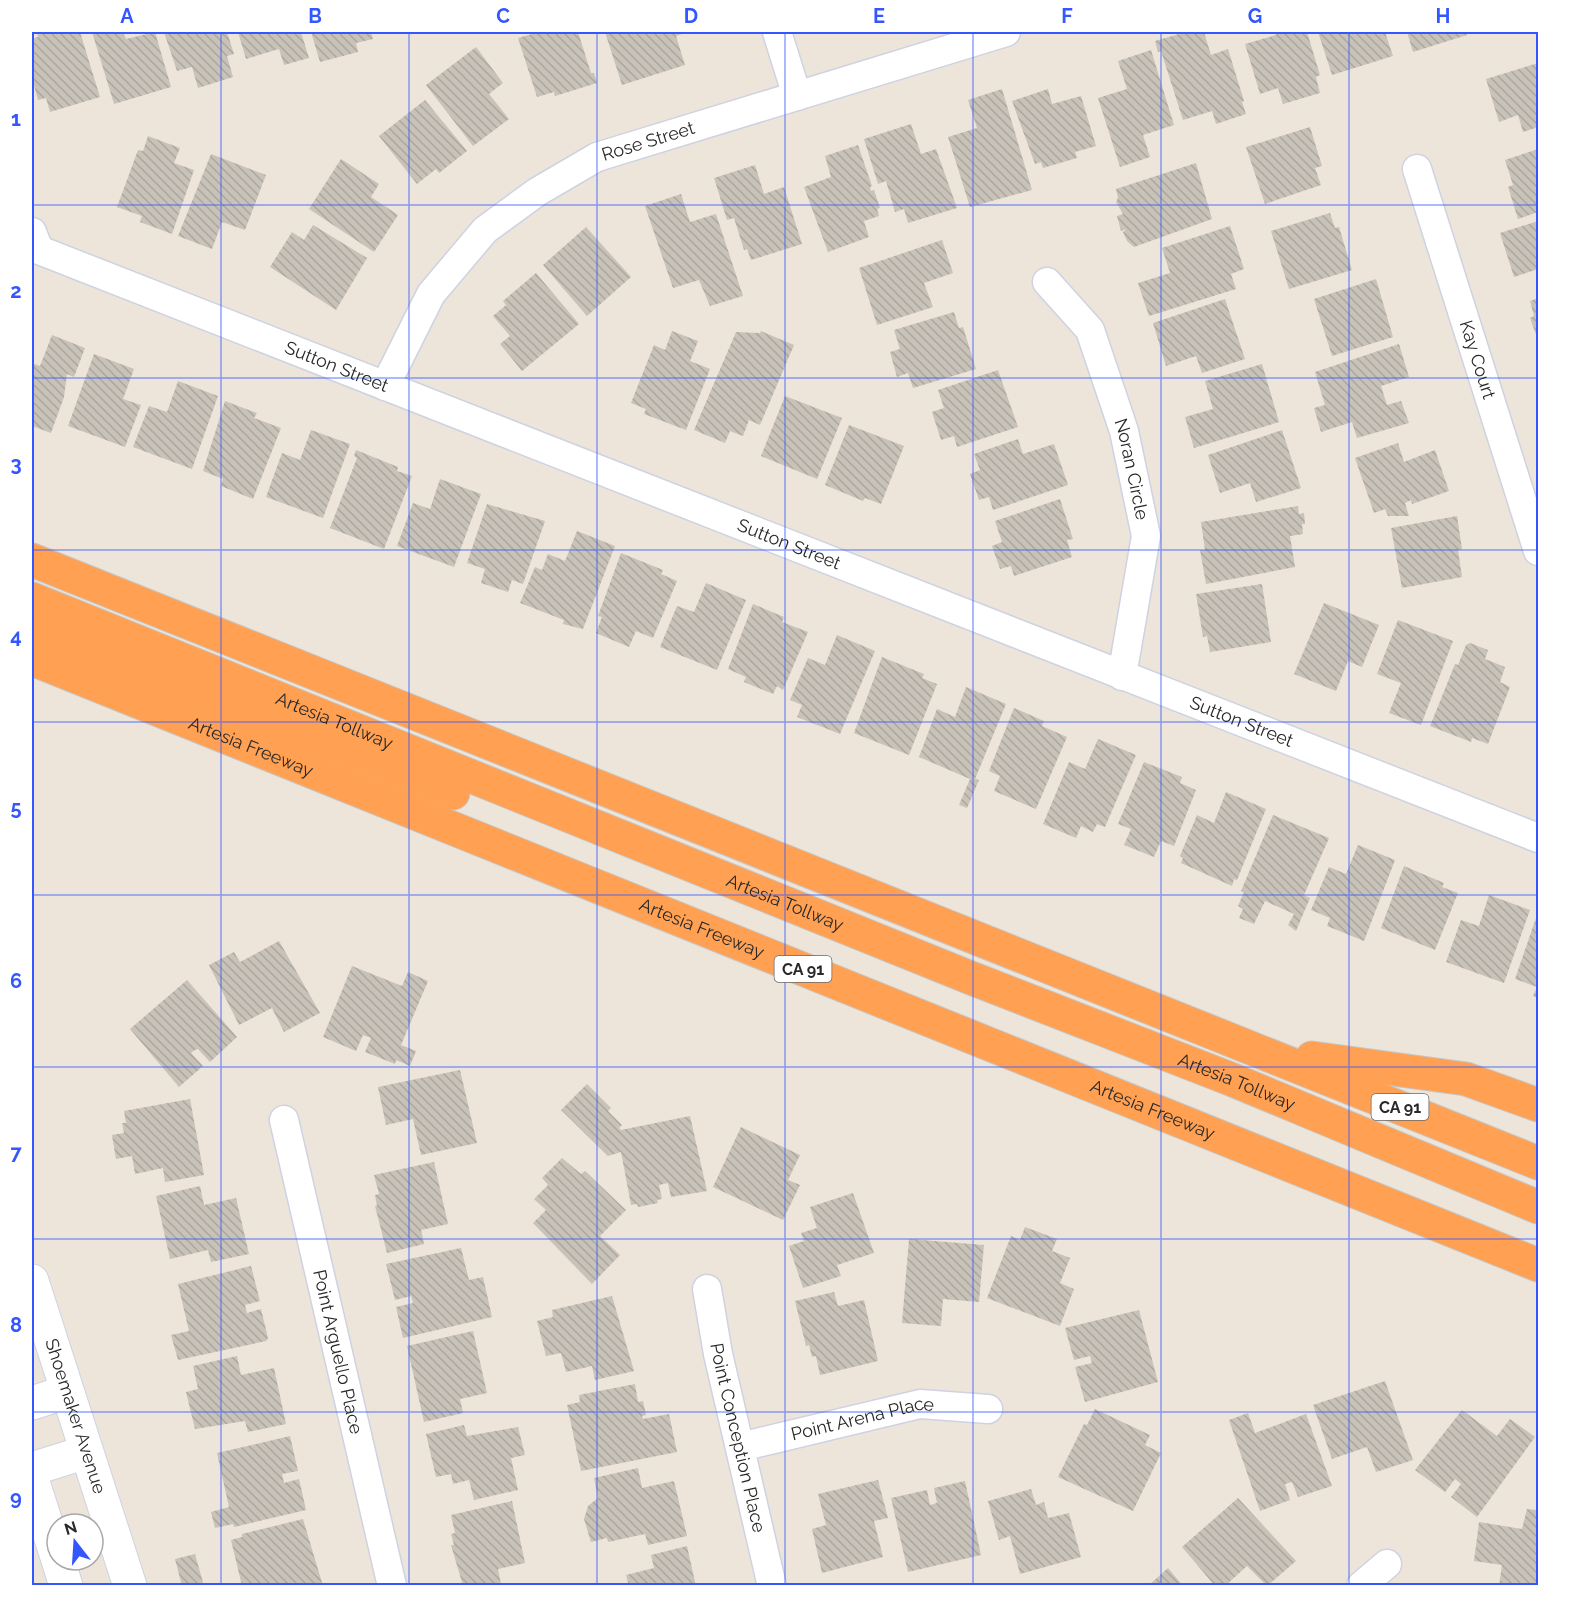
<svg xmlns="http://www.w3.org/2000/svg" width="1570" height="1617" font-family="Raleway,sans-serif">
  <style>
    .building { fill: url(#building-back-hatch) }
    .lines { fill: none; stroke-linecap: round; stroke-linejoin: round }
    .minor-casing { stroke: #ced2e3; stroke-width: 31 }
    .tertiary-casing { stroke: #ced2e3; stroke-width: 35 }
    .motorway-casing { stroke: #c7c7c7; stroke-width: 35 }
    .minor { stroke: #fff; stroke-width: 28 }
    .tertiary { stroke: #fff; stroke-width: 33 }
    .motorway { stroke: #ffa052; stroke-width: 33 }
    .grid { fill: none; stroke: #3456ff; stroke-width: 1.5; stroke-opacity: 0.55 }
    .labels { text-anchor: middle; stroke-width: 6; stroke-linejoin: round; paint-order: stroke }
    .shield { fill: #fff; stroke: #696969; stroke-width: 1.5 }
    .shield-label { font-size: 16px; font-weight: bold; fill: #292929 }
    .street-label { font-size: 18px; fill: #292929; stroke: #fff }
    .neatline { fill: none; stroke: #3456ff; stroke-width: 2 }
    .grid-label { font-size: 20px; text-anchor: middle; font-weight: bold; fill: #3456ff }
  </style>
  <defs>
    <pattern id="building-back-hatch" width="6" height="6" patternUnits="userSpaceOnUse" patternTransform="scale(1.5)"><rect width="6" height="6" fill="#c8c2b9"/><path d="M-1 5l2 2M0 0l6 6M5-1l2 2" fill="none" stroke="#aca79f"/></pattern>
  </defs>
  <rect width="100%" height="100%" fill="#ede5d9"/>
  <path class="building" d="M37 32H80L100 97 50 112 46 98 38 100 32 78V39L38 37Z
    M92 32H123L126 39 155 32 171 87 114 104Z
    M164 32H227L234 54 227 56 233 77 198 88 192 67 177 71Z
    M238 32H301L309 58 284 65 279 49 246 59Z
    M311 32H371L373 39 356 43 358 52 320 62Z
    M539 32H578L591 73H594L597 83 555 96 554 92 537 97 518 38Z
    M605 32H688L676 36 685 65 622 85Z
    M1186 32H1204L1211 55 1228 49 1244 101 1242 102 1246 114 1216 124 1212 111 1183 120 1161 51 1158 52 1155 41Z
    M1275 32H1307L1320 75 1316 77 1320 93 1283 104 1278 88 1260 94 1245 44 1276 35Z
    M1318 32H1385L1393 56 1332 75Z
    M1407 32H1466L1467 35 1413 52Z
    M476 47 503 83 489 94 509 119 473 146 426 85Z
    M1151 50 1174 125 1143 135 1150 157 1120 167 1098 98 1127 89 1118 61Z
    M1538 63V127L1523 132 1518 115 1499 122 1486 79Z
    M1002 89 1032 190 970 207 948 137 977 128 968 100Z
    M1048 89 1052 104 1081 96 1096 146 1075 152 1077 158 1043 168 1041 162 1035 164 1012 101Z
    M425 100 467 151 439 173 436 169 417 184 379 136Z
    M911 124 921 154 936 149 957 208 908 223 904 209 895 212 886 181 878 184 864 139Z
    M1310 127 1322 166 1315 168 1321 185 1265 204 1246 147Z
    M148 136 180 148 174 163 194 170 172 234 140 222 142 216 117 207 138 150 143 151Z
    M858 145 872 186 870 187 871 191 874 190 880 208 877 209 879 216 864 221 869 237 828 252 804 187 831 177 825 156Z
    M1538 149V212L1518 219 1508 187 1513 185 1505 160Z
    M211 154 266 175 245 230 222 222 212 249 178 236Z
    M341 159 379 184 371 197 398 215 374 252 309 209Z
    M1196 163 1212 219 1134 247 1127 241 1123 232 1126 229 1121 231 1117 216 1123 214 1116 202 1118 198 1116 189Z
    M755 165 764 194 784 187 802 244 751 260 747 249 744 250 734 218 727 220 714 178Z
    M681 194 690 222 716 214 743 296 710 306 699 280 673 288 645 206Z
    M1330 213 1335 228 1339 227 1352 270 1289 289 1271 231Z
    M1535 222 1538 223V269L1514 277 1500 233Z
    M313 225 367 258 336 310 270 267 292 232 304 240Z
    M1230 226 1244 269 1231 274 1236 289 1149 316 1138 283 1170 273 1162 248Z
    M586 227 631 277 587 316 543 265Z
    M942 240 953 273 924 283 933 307 877 325 859 268Z
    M536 273 579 324 522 371 500 344 510 336 493 316 506 305 503 301Z
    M1376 279 1393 337 1332 356 1314 299Z
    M1538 298V340L1530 318 1534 316 1530 301Z
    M1225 299 1245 359 1202 373 1196 356 1166 366 1153 323Z
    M954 312 959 328 963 327 976 369 913 388 908 373 897 377 890 352 900 349 894 330Z
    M672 331 698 341 690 361 710 369 686 430 644 414 646 409 631 403 654 345 665 350Z
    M761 331 794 345 760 425 749 420 743 436 730 431 725 443 694 430 736 332 760 333Z
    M52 335 85 348 74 377 67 374 64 397 51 433 32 426V363L40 366Z
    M1399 344 1409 377 1381 386 1387 405 1401 401 1409 423 1357 438 1352 422 1321 432 1314 408 1325 405 1315 372Z
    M94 354 134 369 123 399 141 405 125 447 68 426Z
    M1262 364 1279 422 1194 448 1185 417 1213 409 1205 381Z
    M998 370 1018 427 957 447 954 436 941 440 932 412 944 408 938 390Z
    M178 381 218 396 192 469 133 447 149 406 167 412Z
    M785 396 842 418 817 479 761 456Z
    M225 401 257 413 254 418 281 428 253 499 221 486 223 479 203 471Z
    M849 425 904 446 881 504 865 498 863 501 825 485Z
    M311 430 350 444 323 518 266 497 282 453 300 460Z
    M1282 430 1301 488 1256 502 1250 483 1220 493 1208 455Z
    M1018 439 1023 454 1054 444 1068 485 993 510 989 497 979 500 970 474 980 470 974 454Z
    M1398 443 1404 462 1435 450 1449 491 1412 504 1411 500 1405 503 1409 516H1388L1385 509 1374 513 1355 458Z
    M356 450 398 467 397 471 412 476 384 549 330 528 357 458 354 456Z
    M440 479 481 494 454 567 397 546 413 503 430 509Z
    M1060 499 1073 539 1067 540 1072 557 1014 576 1011 566 1000 569 992 546 1002 542 995 521Z
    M487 504 545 521 523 584 512 580 508 592 481 583 485 569 467 563Z
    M1298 506 1299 514 1304 513 1305 524H1302L1303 534 1290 536 1295 567 1206 584 1200 550H1205L1201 522Z
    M1457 516 1462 549 1458 550 1462 577 1402 588 1391 528Z
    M577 531 615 546 583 629 563 624 564 620 520 603 535 567 542 570 548 554 565 561Z
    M621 553 663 570 661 574 677 581 653 638 636 631 629 647 596 633 602 617 598 616Z
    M706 583 746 600 717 670 660 647 677 606 694 612Z
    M1262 584 1271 642 1210 652 1207 636 1203 637 1196 594Z
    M1324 603 1379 625 1362 667 1348 661 1336 691 1294 674Z
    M753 604 784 617 782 622 808 632 783 690 777 686 773 694 744 682 746 677 728 669Z
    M1398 620 1453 641 1421 725 1389 713 1401 683 1377 674Z
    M837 635 875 651 840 734 797 717 802 705 790 700 808 658 825 665Z
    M1470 643 1488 650 1485 659 1505 667 1500 682 1510 687 1488 744 1472 738 1471 742 1430 726 1455 664 1458 665 1466 645Z
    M882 657 924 674 922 678 937 684 909 755 854 733Z
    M966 687 1006 704 975 779 979 780 967 808 959 805 970 779 919 757 937 709 955 717Z
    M1014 708 1044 721 1042 726 1067 737 1036 809 994 791 1000 776 989 771Z
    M1098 739 1136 755 1105 827 1097 824 1093 832 1081 826 1076 838 1043 824 1069 762 1085 769Z
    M1144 762 1182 777 1180 783 1196 790 1174 846 1161 841 1154 857 1124 845 1131 829 1118 824Z
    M1226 792 1266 809 1237 880 1234 879 1232 886 1181 863 1183 858 1180 856 1197 815 1214 823Z
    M1273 815 1329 838 1304 895 1310 898 1296 931 1288 925 1294 914 1265 901 1254 924 1239 918 1243 909 1238 906 1244 892 1241 891Z
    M1358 845 1395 860 1364 941 1327 926 1330 918 1311 910 1329 867 1346 874Z
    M1404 866 1444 883 1442 887 1458 893 1435 950 1381 928Z
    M1489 895 1530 910 1504 983 1446 962 1461 920 1479 926Z
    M1536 918 1538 919V998L1533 996 1537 987 1515 979Z
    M279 941 320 1013 284 1032 272 1008 239 1025 209 965 234 952 240 962Z
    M352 966 402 986 408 972 428 981 401 1045 416 1051 410 1066 396 1060 395 1064 365 1052 371 1038 363 1035 356 1051 323 1037Z
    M187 980 237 1037 210 1062 198 1049 195 1050 191 1053 203 1066 179 1087 130 1029Z
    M460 1070 477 1143 421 1155 413 1119 386 1125 378 1087Z
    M587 1084 611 1108 608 1111 622 1125 619 1128 621 1130 690 1116 707 1191 671 1197 668 1183 659 1185 662 1199 657 1200 658 1203 638 1207 637 1204 631 1205 621 1152 608 1156 561 1110Z
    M190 1099 204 1175 165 1182 163 1168 135 1174 132 1156 116 1159 112 1135 124 1133 122 1123H126L124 1111Z
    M741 1127 800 1155 788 1180 800 1185 783 1220 713 1187Z
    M562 1158 581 1174 585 1171 626 1210 600 1236 620 1255 592 1284 533 1223 546 1210 534 1199 548 1185 542 1178Z
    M434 1162 448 1224 421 1230 424 1244 387 1253 375 1206H377L375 1195 379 1194 374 1175Z
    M200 1186 204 1205 236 1198 249 1254 211 1262 208 1250 170 1259 156 1196Z
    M853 1193 874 1253 837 1265 841 1276 803 1288 789 1246 804 1241 801 1233 817 1228 810 1207Z
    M1025 1227 1057 1239 1052 1251 1070 1258 1060 1283 1074 1289 1060 1326 987 1298 1011 1236 1020 1240Z
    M909 1239 984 1245 979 1302 943 1299 941 1326 902 1323Z
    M461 1248 469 1280 483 1277 492 1317 403 1338 396 1307 413 1303 411 1296 395 1300 386 1264Z
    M251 1266 260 1301 245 1305 247 1313 261 1309 268 1338 266 1341 178 1360 171 1335 189 1331 178 1284Z
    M834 1292 838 1306 864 1300 878 1361 820 1375 816 1356 812 1357 809 1345 806 1346 795 1301Z
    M612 1296 634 1371 595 1380 592 1366 566 1372 561 1353 546 1356 537 1321 553 1317 552 1310Z
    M1139 1310 1158 1382 1085 1402 1075 1367 1092 1363 1090 1356 1074 1360 1065 1328Z
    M473 1331 487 1393 460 1399 463 1413 424 1422 407 1346Z
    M237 1356 241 1375 274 1368 286 1424 248 1432 245 1421 195 1429 186 1392 198 1389 193 1366Z
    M1385 1381 1413 1460 1376 1472 1367 1447 1332 1459 1313 1405Z
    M635 1384 638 1402 643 1401 646 1415 642 1416 643 1419 669 1414 677 1452 581 1471 567 1405 580 1402 579 1395Z
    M1095 1409 1150 1435 1145 1445 1161 1453 1133 1511 1058 1477 1084 1424 1087 1425Z
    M1462 1410 1497 1436 1510 1419 1535 1437 1477 1517 1451 1497 1461 1484 1455 1479 1445 1492 1415 1470Z
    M1248 1413 1255 1433 1306 1414 1332 1486 1298 1497 1292 1482 1285 1484 1290 1500 1260 1511 1229 1420Z
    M464 1425 467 1436 518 1427 525 1455 511 1458 518 1490 474 1500 469 1480 453 1484 451 1474 436 1477 426 1434Z
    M290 1436 298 1471 282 1474 284 1483 299 1479 306 1510 234 1527 233 1524 215 1528 211 1512 229 1507 217 1453Z
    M638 1468 642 1488 674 1481 687 1536 648 1545 645 1534 608 1542 607 1538 591 1542 584 1519 588 1506 598 1498 594 1478Z
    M878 1480 888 1518 874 1521 883 1557 822 1573 812 1529 826 1525 818 1494Z
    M965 1481 981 1555 908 1572 891 1498 927 1490 930 1505 937 1503 934 1488Z
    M1031 1489 1036 1505 1044 1502 1048 1518 1069 1513 1081 1557 1020 1574 1010 1536 999 1540 988 1501Z
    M1238 1498 1296 1561 1267 1586 1247 1566 1225 1586H1215L1182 1547Z
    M512 1501 525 1563 498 1569 501 1584 463 1586 451 1545H454L451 1534 455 1533 451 1515Z
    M1527 1509 1538 1510V1586H1499L1502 1565 1474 1561 1479 1522 1522 1529Z
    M303 1519 323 1586H242L231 1540 242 1537V1534Z
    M687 1546 696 1586H629L626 1575 654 1568 651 1555Z
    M195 1554 204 1586H182L175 1559Z
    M1168 1568 1183 1586H1148Z"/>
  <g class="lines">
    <g class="minor-casing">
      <g id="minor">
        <path d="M777 32 797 96"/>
        <path id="s1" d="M1417 169 1538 551"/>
        <path id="s2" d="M32 232 39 250 1538 838"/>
        <path id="s3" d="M1047 282 1090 330 1124 431 1146 536 1122 676"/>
        <path id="s4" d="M385 386 431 294 485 230 537 192 597 157 1006 32"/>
        <path id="s5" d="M284 1120 392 1586"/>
        <path id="s6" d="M707 1289 718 1354 772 1586"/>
        <path id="s7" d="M740 1447 920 1404 988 1409"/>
        <path d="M1361 1586 1387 1564"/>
      </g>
    </g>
    <g class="tertiary-casing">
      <g id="tertiary">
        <path id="s8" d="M32 1281 130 1586"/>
        <path d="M32 1403 66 1392"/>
        <path d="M32 1469 86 1452"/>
        <path d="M32 1479 57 1557"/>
        <path d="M58 1560 66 1586"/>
      </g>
    </g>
    <g class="motorway-casing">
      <g id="motorway">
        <path d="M32 560 1538 1163"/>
        <path id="s9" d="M32 599 971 978 1233 1080 1538 1207"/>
        <path d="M32 624 453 793"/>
        <path id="s10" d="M32 659 1538 1265"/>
        <path d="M1312 1058 1466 1079 1538 1105"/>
      </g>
    </g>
    <use href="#minor" class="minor"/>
    <use href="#tertiary" class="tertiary"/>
    <use href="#motorway" class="motorway"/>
  </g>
  <path class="grid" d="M221 32V1586M409 32V1586M597 32V1586M785 32V1586M973 32V1586M1161 32V1586M1349 32V1586M32 205H1538M32 378H1538M32 550H1538M32 722H1538M32 895H1538M32 1067H1538M32 1239H1538M32 1412H1538"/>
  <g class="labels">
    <g class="shield">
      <rect x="774.5" y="956" width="57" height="26" rx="4.5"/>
      <rect x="1371.5" y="1094" width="57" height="26" rx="4.5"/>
    </g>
    <g class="shield-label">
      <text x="803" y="975">CA 91</text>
      <text x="1400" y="1113">CA 91</text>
    </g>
    <g class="street-label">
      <text dy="6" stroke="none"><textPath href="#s4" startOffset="374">Rose Street</textPath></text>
      <text dy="6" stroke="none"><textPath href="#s1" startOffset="200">Kay Court</textPath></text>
      <text dy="6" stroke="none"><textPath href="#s2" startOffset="339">Sutton Street</textPath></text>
      <text dy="6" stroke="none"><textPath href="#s3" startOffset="210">Noran Circle</textPath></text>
      <text dy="6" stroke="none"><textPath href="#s2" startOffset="825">Sutton Street</textPath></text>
      <text dy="6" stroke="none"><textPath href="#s9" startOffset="326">Artesia Tollway</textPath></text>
      <text dy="6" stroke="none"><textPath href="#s2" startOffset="1311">Sutton Street</textPath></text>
      <text dy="6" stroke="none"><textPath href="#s10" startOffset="236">Artesia Freeway</textPath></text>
      <text dy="6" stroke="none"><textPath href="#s9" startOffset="812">Artesia Tollway</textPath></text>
      <text dy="6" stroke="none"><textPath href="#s10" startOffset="722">Artesia Freeway</textPath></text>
      <text dy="6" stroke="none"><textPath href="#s9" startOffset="1298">Artesia Tollway</textPath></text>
      <text dy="6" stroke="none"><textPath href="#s10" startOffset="1208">Artesia Freeway</textPath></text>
      <text dy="6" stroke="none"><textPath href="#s5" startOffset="238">Point Arguello Place</textPath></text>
      <text dy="6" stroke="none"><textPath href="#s8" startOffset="142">Shoemaker Avenue</textPath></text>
      <text dy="6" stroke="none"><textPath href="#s7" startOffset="126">Point Arena Place</textPath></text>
      <text dy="6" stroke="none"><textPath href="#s6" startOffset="152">Point Conception Place</textPath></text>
    </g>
  </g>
  <rect width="1570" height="1617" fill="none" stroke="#ffffff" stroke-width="66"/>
  <g transform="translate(75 1542) rotate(343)"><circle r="28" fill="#ffffff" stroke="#a9a9a9" stroke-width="1.5"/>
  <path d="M0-4.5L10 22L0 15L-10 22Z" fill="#3456ff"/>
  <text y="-9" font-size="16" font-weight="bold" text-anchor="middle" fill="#292929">N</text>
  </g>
  <rect x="33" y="33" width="1504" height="1551" class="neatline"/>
  <g class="grid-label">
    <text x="127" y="23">A</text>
    <text x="315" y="23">B</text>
    <text x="503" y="23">C</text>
    <text x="691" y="23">D</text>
    <text x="879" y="23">E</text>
    <text x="1067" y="23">F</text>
    <text x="1255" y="23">G</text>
    <text x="1443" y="23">H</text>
    <text x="16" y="126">1</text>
    <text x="16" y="298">2</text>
    <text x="16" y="471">3</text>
    <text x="16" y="643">4</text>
    <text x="16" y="815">5</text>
    <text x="16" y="988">6</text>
    <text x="16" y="1160">7</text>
    <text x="16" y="1332">8</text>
    <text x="16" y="1505">9</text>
  </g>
</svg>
